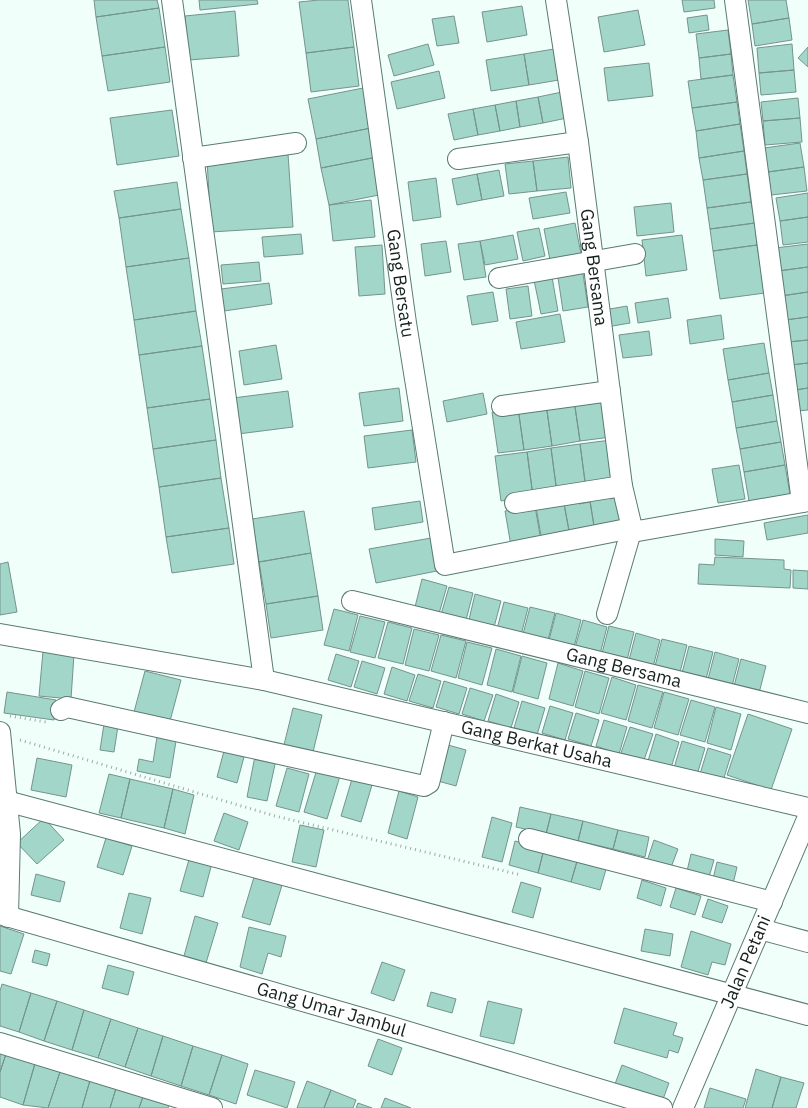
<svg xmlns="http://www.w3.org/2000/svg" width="808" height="1108" font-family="'IBM Plex Sans',sans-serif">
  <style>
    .building { fill: #a2d6c9; stroke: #74948c }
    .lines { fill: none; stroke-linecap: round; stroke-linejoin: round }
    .minor-casing { stroke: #5a7a72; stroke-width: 22 }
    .path { stroke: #9daba7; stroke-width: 3; stroke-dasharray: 1 4; stroke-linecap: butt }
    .minor { stroke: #fff; stroke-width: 20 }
    .labels { text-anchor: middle; stroke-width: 5; stroke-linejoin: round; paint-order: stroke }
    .street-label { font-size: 18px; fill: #14211e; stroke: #f1fffb }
  </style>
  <rect width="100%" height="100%" fill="#f1fffb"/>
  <path class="building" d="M94 0H157L159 8 96 17Z
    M199 0H257L258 4 200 10Z
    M319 0H348L354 47 306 53 299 2Z
    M682 0H714L715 8 684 12Z
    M748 0H786L789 18 752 24Z
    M522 6 527 35 487 42 482 12Z
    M159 8 165 47 102 56 96 17Z
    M638 10 645 45 604 52 598 17Z
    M235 11 239 56 189 60 185 16Z
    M707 15 709 30 689 33 687 18Z
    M454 16 459 43 437 46 432 19Z
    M789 18 792 40 755 46 752 24Z
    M728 30 731 54 699 58 696 34Z
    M428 44 434 65 394 76 388 55Z
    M792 44 794 70 759 73 757 48Z
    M165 47 170 82 108 91 102 56Z
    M354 47 359 86 311 92 306 53Z
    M808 47V67L798 58Z
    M554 49 559 80 529 85 524 54Z
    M524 54 529 85 491 91 486 60Z
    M731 54 733 75 701 79 699 58Z
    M649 63 653 96 608 101 604 68Z
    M794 70 796 92 761 95 759 73Z
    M439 71 445 98 397 109 391 82Z
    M733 75 737 102 692 108 688 81Z
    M363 88 371 128 316 139 308 99Z
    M562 92 567 118 543 123 538 97Z
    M538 97 543 123 520 127 516 101Z
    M798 98 800 118 763 121 761 102Z
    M516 101 520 127 500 131 495 105Z
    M737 102 740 124 696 131 692 108Z
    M495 105 500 131 478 135 473 109Z
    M473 109 478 135 454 140 448 114Z
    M172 110 179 156 117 165 110 118Z
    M800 118 802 142 765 145 763 121Z
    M740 124 744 151 699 158 696 131Z
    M371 128 377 157 321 168 316 139Z
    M800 143 804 167 768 172 764 148Z
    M744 151 747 174 703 180 699 158Z
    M288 154 293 227 211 232 207 159Z
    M377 157 384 194 329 205 321 168Z
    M568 157 571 188 537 191 533 161Z
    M533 161 537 191 509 194 505 164Z
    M804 167 807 191 771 195 768 172Z
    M499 170 504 196 482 200 477 174Z
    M477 174 482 200 457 205 452 179Z
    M747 174 751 202 707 208 703 180Z
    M436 178 441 217 413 221 408 182Z
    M177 182 181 209 119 218 114 191Z
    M566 192 570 213 533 219 529 198Z
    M808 193V217L780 221 776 198Z
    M371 200 375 237 333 241 329 205Z
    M751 202 755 223 710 229 707 208Z
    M671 203 674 232 637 236 634 207Z
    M181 209 189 258 126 267 119 218Z
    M808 217V242L783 245 780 221Z
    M575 223 581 254 550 260 544 229Z
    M755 223 757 245 713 251 710 229Z
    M539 228 545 256 523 261 517 232Z
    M301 234 303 254 264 257 262 237Z
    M513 235 518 259 485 265 480 241Z
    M682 235 687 270 646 276 642 240Z
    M446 241 451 272 425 276 421 244Z
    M480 241 486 277 464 280 458 244Z
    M808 244V267L778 271 775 248Z
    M382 245 385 294 359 296 355 247Z
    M757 245 765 293 720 299 713 251Z
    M189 258 196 311 134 320 126 267Z
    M259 262 261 281 223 284 221 265Z
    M582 267 588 307 563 311 557 271Z
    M808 267V292L781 296 778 271Z
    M552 277 558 311 541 314 534 280Z
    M269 283 272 304 224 311 221 289Z
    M528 286 532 316 510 319 506 289Z
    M493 292 498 321 472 325 467 296Z
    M808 292V317L785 320 781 296Z
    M668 298 671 318 638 323 635 303Z
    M627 306 630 323 607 327 604 310Z
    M196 311 202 346 139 355 134 320Z
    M560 314 565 342 521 349 516 322Z
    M721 315 724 339 690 344 687 320Z
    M808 317V340L788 342 785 320Z
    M649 331 652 355 623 358 619 335Z
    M808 340V363L791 365 788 342Z
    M764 343 769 373 728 380 723 349Z
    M276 345 282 379 244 385 239 351Z
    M202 346 210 399 147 408 139 355Z
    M808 363V388L795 390 791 365Z
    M769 373 773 395 732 402 728 380Z
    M399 388 403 421 364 426 359 393Z
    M808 388V410L797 411 795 390Z
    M288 391 293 427 238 434 233 398Z
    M483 393 487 414 447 422 443 401Z
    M773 395 777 421 736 428 732 402Z
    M605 396 611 437 580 441 574 400Z
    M210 399 216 440 153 449 147 408Z
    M574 400 580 441 552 446 546 404Z
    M546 404 552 446 524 450 518 408Z
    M518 408 524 450 498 453 492 412Z
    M777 421 781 442 740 449 736 428Z
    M412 430 416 462 368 468 364 436Z
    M216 440 221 478 159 487 153 449Z
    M611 440 617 485 586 489 580 444Z
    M781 442 785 465 744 472 740 449Z
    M580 444 586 489 557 493 551 448Z
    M551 448 557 493 533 496 527 452Z
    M527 452 533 496 501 501 495 456Z
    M739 465 745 499 718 503 712 469Z
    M785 465 791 500 750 507 744 472Z
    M221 478 229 528 166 537 159 487Z
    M609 490 610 499 619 497 624 527 595 532 589 494Z
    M578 496 579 504 590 502 595 532 570 536 563 498Z
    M420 501 423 522 375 530 372 508Z
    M535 502 564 504 570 536 542 541Z
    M535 506 541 541 511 546 505 511Z
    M304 511 311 553 259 562 252 519Z
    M808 515V533L767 540 764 523Z
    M229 528 234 564 172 573 166 537Z
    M431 538 437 571 376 583 369 549Z
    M715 539 744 541 743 557 715 555Z
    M311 553 318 596 266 604 259 562Z
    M715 557 784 560V569L791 570 790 588 698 584 699 564 714 565Z
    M8 562 17 612 0 615V564Z
    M793 570 808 571V589L793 588Z
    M422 579 447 586 438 617 414 611Z
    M449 587 473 593 465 624 440 618Z
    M475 594 501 601 493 631 468 624Z
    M318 596 323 630 271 638 266 604Z
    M504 602 528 608 520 639 496 633Z
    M530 607 555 613 547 644 522 638Z
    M334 609 358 615 349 651 324 645Z
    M556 613 581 620 573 651 548 644Z
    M360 616 385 622 375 658 350 652Z
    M583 620 607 627 599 658 574 651Z
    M388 622 412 628 403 664 378 658Z
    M609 626 634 632 626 664 601 657Z
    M414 629 439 635 429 671 405 665Z
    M636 633 660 640 652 671 628 664Z
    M441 635 466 641 456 678 431 671Z
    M662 639 687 645 679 676 654 670Z
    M467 642 492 648 482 685 458 678Z
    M689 646 713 652 705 683 681 677Z
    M496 649 521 656 512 692 487 685Z
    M43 651 74 654 71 699 39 696Z
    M715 652 739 659 731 690 707 683Z
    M336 654 359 661 351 687 328 680Z
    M522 656 547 663 538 699 513 692Z
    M741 659 766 666 758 697 733 690Z
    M362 661 385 668 377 694 354 687Z
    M558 663 583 671 573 706 549 699Z
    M392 667 415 675 407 701 384 694Z
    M145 671 181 680 170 721 134 712Z
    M585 671 609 678 599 714 575 707Z
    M418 674 441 681 433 708 409 701Z
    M612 677 636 685 626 720 601 713Z
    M444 681 467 688 459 714 436 707Z
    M638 685 663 692 652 728 628 721Z
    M470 688 493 695 484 721 462 714Z
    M7 692 56 700 54 720 4 713Z
    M664 692 689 699 678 735 654 728Z
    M496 694 519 702 511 728 488 721Z
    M691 700 715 707 705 742 680 735Z
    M522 701 545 708 537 735 514 728Z
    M550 706 573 713 565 740 542 733Z
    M716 707 741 714 731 750 707 743Z
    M293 708 322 715 313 752 284 745Z
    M576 713 599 720 591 746 568 739Z
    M748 714 792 729 771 790 727 775Z
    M604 720 627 727 619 754 596 746Z
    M104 724 118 726 114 752 100 750Z
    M630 727 653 734 644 760 621 753Z
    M656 734 679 742 671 768 648 761Z
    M157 737 176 741 170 778 137 771 139 759 153 762Z
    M682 741 705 748 697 775 674 768Z
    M448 745 466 750 456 786 438 781Z
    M708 748 731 755 723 781 700 774Z
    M224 751 244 757 237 783 217 777Z
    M255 756 276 760 267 801 247 797Z
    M37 758 72 765 66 797 31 790Z
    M287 768 309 774 299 812 276 806Z
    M317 769 340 776 327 819 304 812Z
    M109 774 130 779 121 818 99 813Z
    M130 779 173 789 164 828 121 818Z
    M352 779 372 785 361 822 341 816Z
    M173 789 194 795 185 834 164 828Z
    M399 791 418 797 407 839 388 833Z
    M520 807 551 814 546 834 516 827Z
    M224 813 248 822 239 850 214 841Z
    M551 814 583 821 578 841 546 834Z
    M492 817 512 823 502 862 482 857Z
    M44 818 64 840 37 864 17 843Z
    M583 821 618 830 613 849 578 841Z
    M300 825 324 830 316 867 292 862Z
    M618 830 649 837 645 857 613 849Z
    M106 838 132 846 123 875 97 867Z
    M654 840 678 849 670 870 647 861Z
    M515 841 544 849 538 873 509 865Z
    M544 849 578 858 571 882 538 873Z
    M691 854 714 860 709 877 687 871Z
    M190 856 212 863 203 897 180 891Z
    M578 858 607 866 600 890 571 882Z
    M717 862 737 867 733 884 713 879Z
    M36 874 65 882 60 902 31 895Z
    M254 877 282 885 270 925 242 917Z
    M642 880 666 888 661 906 637 898Z
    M521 882 541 888 533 918 512 912Z
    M676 888 701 896 695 915 670 907Z
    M129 893 151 898 142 934 120 928Z
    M708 899 728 906 722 923 702 917Z
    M195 916 218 923 206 963 184 956Z
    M0 926 24 934 11 974 0 971Z
    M249 927 286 936 281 957 268 953 262 974 240 967Z
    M645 929 673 934 670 956 641 951Z
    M691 931 731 944 725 965 712 962 708 975 681 967Z
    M35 950 50 954 47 966 32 962Z
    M382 962 405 970 394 1001 371 993Z
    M108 965 134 972 128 995 102 988Z
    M2 984 31 993 19 1032 0 1026V991Z
    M431 992 456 999 452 1013 427 1006Z
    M31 993 57 1001 44 1041 19 1032Z
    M57 1001 84 1010 72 1050 44 1041Z
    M488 1001 522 1009 514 1044 480 1036Z
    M624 1008 677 1023 673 1035 683 1038 678 1053 669 1050 667 1058 614 1043Z
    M84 1010 111 1019 98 1058 72 1050Z
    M111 1019 138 1028 125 1067 98 1058Z
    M138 1028 163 1036 151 1076 125 1067Z
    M163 1036 193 1046 181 1086 151 1076Z
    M378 1039 402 1048 392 1075 368 1066Z
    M193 1046 222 1055 209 1095 181 1086Z
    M0 1049 7 1051 0 1072Z
    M7 1051 36 1060 23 1105 0 1097V1072Z
    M222 1055 248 1064 236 1104 209 1095Z
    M36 1060 62 1066 48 1108 23 1105Z
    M622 1065 669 1083 662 1102 615 1084Z
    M62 1066 91 1077 82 1108H48Z
    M756 1069 781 1077 772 1108H745Z
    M255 1070 295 1082 287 1108 247 1095Z
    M91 1077 117 1085 110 1108H82Z
    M781 1077 804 1083 796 1108H772Z
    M307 1081 331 1090 324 1108H297Z
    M117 1085 144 1094 139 1108H110Z
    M710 1088 746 1099 743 1108H704Z
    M331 1090 356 1100 353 1108H324Z
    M144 1094 170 1103 168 1108H139Z
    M385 1098 411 1108H381Z
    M358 1103 372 1108H356Z"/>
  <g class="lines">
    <g class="minor-casing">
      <g id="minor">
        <path d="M172 0 264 680"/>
        <path id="s1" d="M361 0 406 323 445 565 632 528 607 614"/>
        <path id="s2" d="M556 0 578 142 622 486 632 528 638 531 808 501"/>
        <path d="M735 0 802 502"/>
        <path d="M193 158 296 143"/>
        <path d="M458 159 578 142"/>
        <path d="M499 278 635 254"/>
        <path d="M502 406 610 391"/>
        <path d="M515 503 622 486"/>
        <path id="s3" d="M352 601 808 713"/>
        <path id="s4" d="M0 634 264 680 808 808"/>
        <path d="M61 710 67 707 424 786 429 783 444 722"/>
        <path d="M0 732 10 834 8 917"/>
        <path d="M6 801 808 1015"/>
        <path d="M529 839 772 902"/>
        <path id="s5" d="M0 914 362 1018 662 1108"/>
        <path d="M760 929 808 942"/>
        <path d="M0 1043 212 1108"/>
        <path id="s6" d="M683 1108 808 817"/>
      </g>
    </g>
    <path class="path" d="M10 716 46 722
      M20 740 275 816 521 875"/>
    <use href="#minor" class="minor"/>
  </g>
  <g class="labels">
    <g class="street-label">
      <text dy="6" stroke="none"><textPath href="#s2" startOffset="270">Gang Bersama</textPath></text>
      <text dy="6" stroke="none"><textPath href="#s1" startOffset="286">Gang Bersatu</textPath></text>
      <text dy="6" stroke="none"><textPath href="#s3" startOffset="280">Gang Bersama</textPath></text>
      <text dy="6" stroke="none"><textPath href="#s4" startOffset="548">Gang Berkat Usaha</textPath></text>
      <text dy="6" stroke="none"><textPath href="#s6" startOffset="159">Jalan Petani</textPath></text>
      <text dy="6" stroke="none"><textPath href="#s5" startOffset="345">Gang Umar Jambul</textPath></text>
    </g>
  </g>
</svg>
